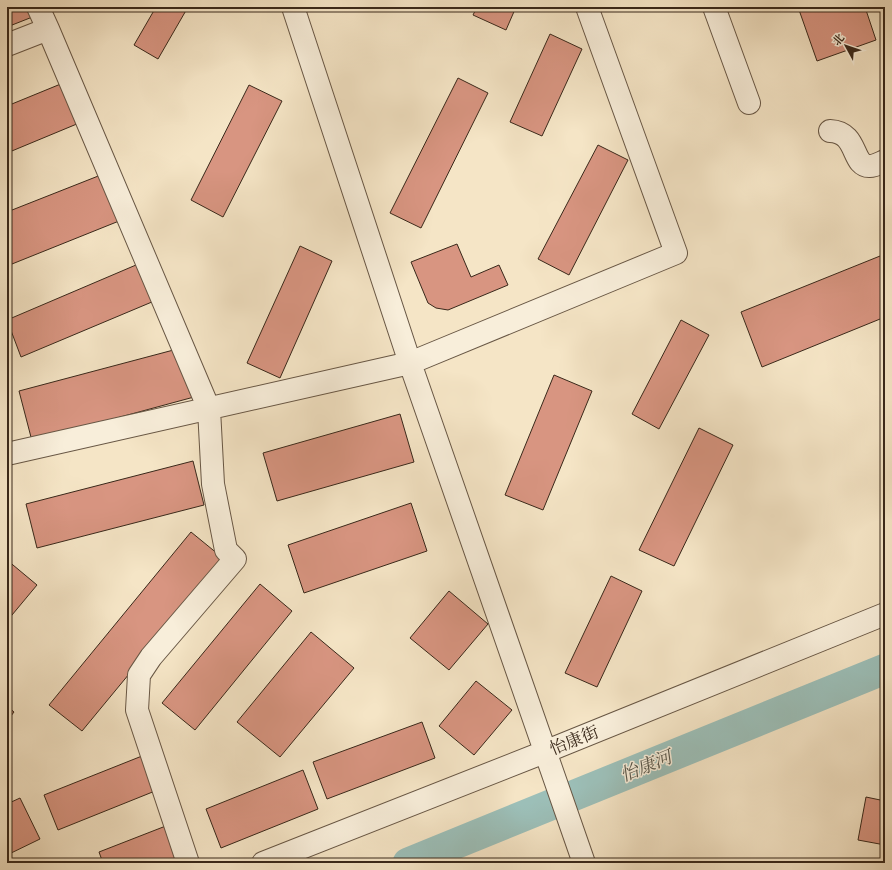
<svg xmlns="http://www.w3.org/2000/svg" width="892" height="870" font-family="Cardo,'Noto Serif SC',serif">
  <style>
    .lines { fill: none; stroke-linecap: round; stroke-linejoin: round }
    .river { stroke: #9cbfb8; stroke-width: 31 }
    .building { fill: #d89581; stroke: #39281a }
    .minor-casing { stroke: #685745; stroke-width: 24 }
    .minor { stroke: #f8eeda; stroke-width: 22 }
    .labels { text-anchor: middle; stroke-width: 3; stroke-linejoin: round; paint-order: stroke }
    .street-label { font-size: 17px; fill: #39281a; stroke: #f8eeda }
    .water-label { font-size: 18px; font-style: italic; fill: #575549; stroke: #f8eeda }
  </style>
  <rect width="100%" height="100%" fill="#f5e5c6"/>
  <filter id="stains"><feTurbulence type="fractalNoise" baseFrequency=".005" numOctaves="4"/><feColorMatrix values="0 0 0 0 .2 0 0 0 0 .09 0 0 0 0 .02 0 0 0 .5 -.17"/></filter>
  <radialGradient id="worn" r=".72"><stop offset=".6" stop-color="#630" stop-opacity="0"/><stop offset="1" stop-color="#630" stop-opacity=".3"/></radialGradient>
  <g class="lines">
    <path class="river" d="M408 863 885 669"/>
  </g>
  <path class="building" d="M7 7H37L40 14 7 27Z
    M156 7H188L158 59 134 45Z
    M477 7H516L506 30 473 15Z
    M798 7H865L876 40 817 61Z
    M550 34 582 49 542 136 510 122Z
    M458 78 488 93 421 228 390 213Z
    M68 81 84 121 7 153V106Z
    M249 85 282 101 223 217 191 200Z
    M598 145 628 160 569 275 538 259Z
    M116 169 134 215 7 266V212Z
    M457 244 471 277 499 265 508 285 448 310 436 308 428 303 411 262Z
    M300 246 332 261 280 378 247 363Z
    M885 254V317L762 367 741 312Z
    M143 262 159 299 21 357 7 320Z
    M681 320 709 335 659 429 632 414Z
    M181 348 194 397 32 441 19 391Z
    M554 375 592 391 543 510 505 495Z
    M400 414 414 462 277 501 263 453Z
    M699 428 733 445 674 566 639 550Z
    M193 461 204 505 37 548 26 504Z
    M411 503 427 551 304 593 288 545Z
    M191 532 224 559 82 731 49 705Z
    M7 560 37 585 7 621Z
    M611 576 642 591 597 687 565 673Z
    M260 584 292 611 195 730 162 703Z
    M449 591 488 624 449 670 410 638Z
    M311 632 354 668 280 757 237 722Z
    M476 681 512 710 474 755 439 726Z
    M7 706 14 712 7 721Z
    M422 722 435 758 327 799 313 762Z
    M147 754 160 789 58 830 44 795Z
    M303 770 318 809 221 848 206 809Z
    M866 797 885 801V845L858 840Z
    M20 798 40 839 7 855V804Z
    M176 822 187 863H103L99 852Z"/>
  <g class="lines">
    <g class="minor-casing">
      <path id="minor" d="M38 7 48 29
        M293 7 410 363 584 863
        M714 7 749 103
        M7 45 48 29 209 409 213 484 226 550 235 559 151 657 139 675 137 710 188 863
        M830 131C859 132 851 167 870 166 875 166 880 163 885 161
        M7 454 410 363 676 253 587 7
        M263 863 547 751 885 614"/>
    </g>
    <use href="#minor" class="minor"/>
  </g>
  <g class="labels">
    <g class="street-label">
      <text transform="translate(574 740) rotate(-22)" y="6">怡康街</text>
    </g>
    <g class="water-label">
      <text transform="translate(646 766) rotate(-22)" y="6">怡康河</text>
    </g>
  </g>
  <rect width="892" height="870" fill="none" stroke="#f5e5c6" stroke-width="24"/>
  <rect x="8" y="8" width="876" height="854" fill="none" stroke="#39281a" stroke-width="2"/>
  <rect x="12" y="12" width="868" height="846" fill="none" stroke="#39281a"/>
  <g transform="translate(846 46) rotate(310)" stroke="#f8eeda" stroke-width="3" paint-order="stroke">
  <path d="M0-3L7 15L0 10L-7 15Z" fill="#39281a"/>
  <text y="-6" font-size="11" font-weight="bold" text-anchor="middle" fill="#39281a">北</text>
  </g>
  <rect width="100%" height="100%" filter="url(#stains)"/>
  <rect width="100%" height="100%" fill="url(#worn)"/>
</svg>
